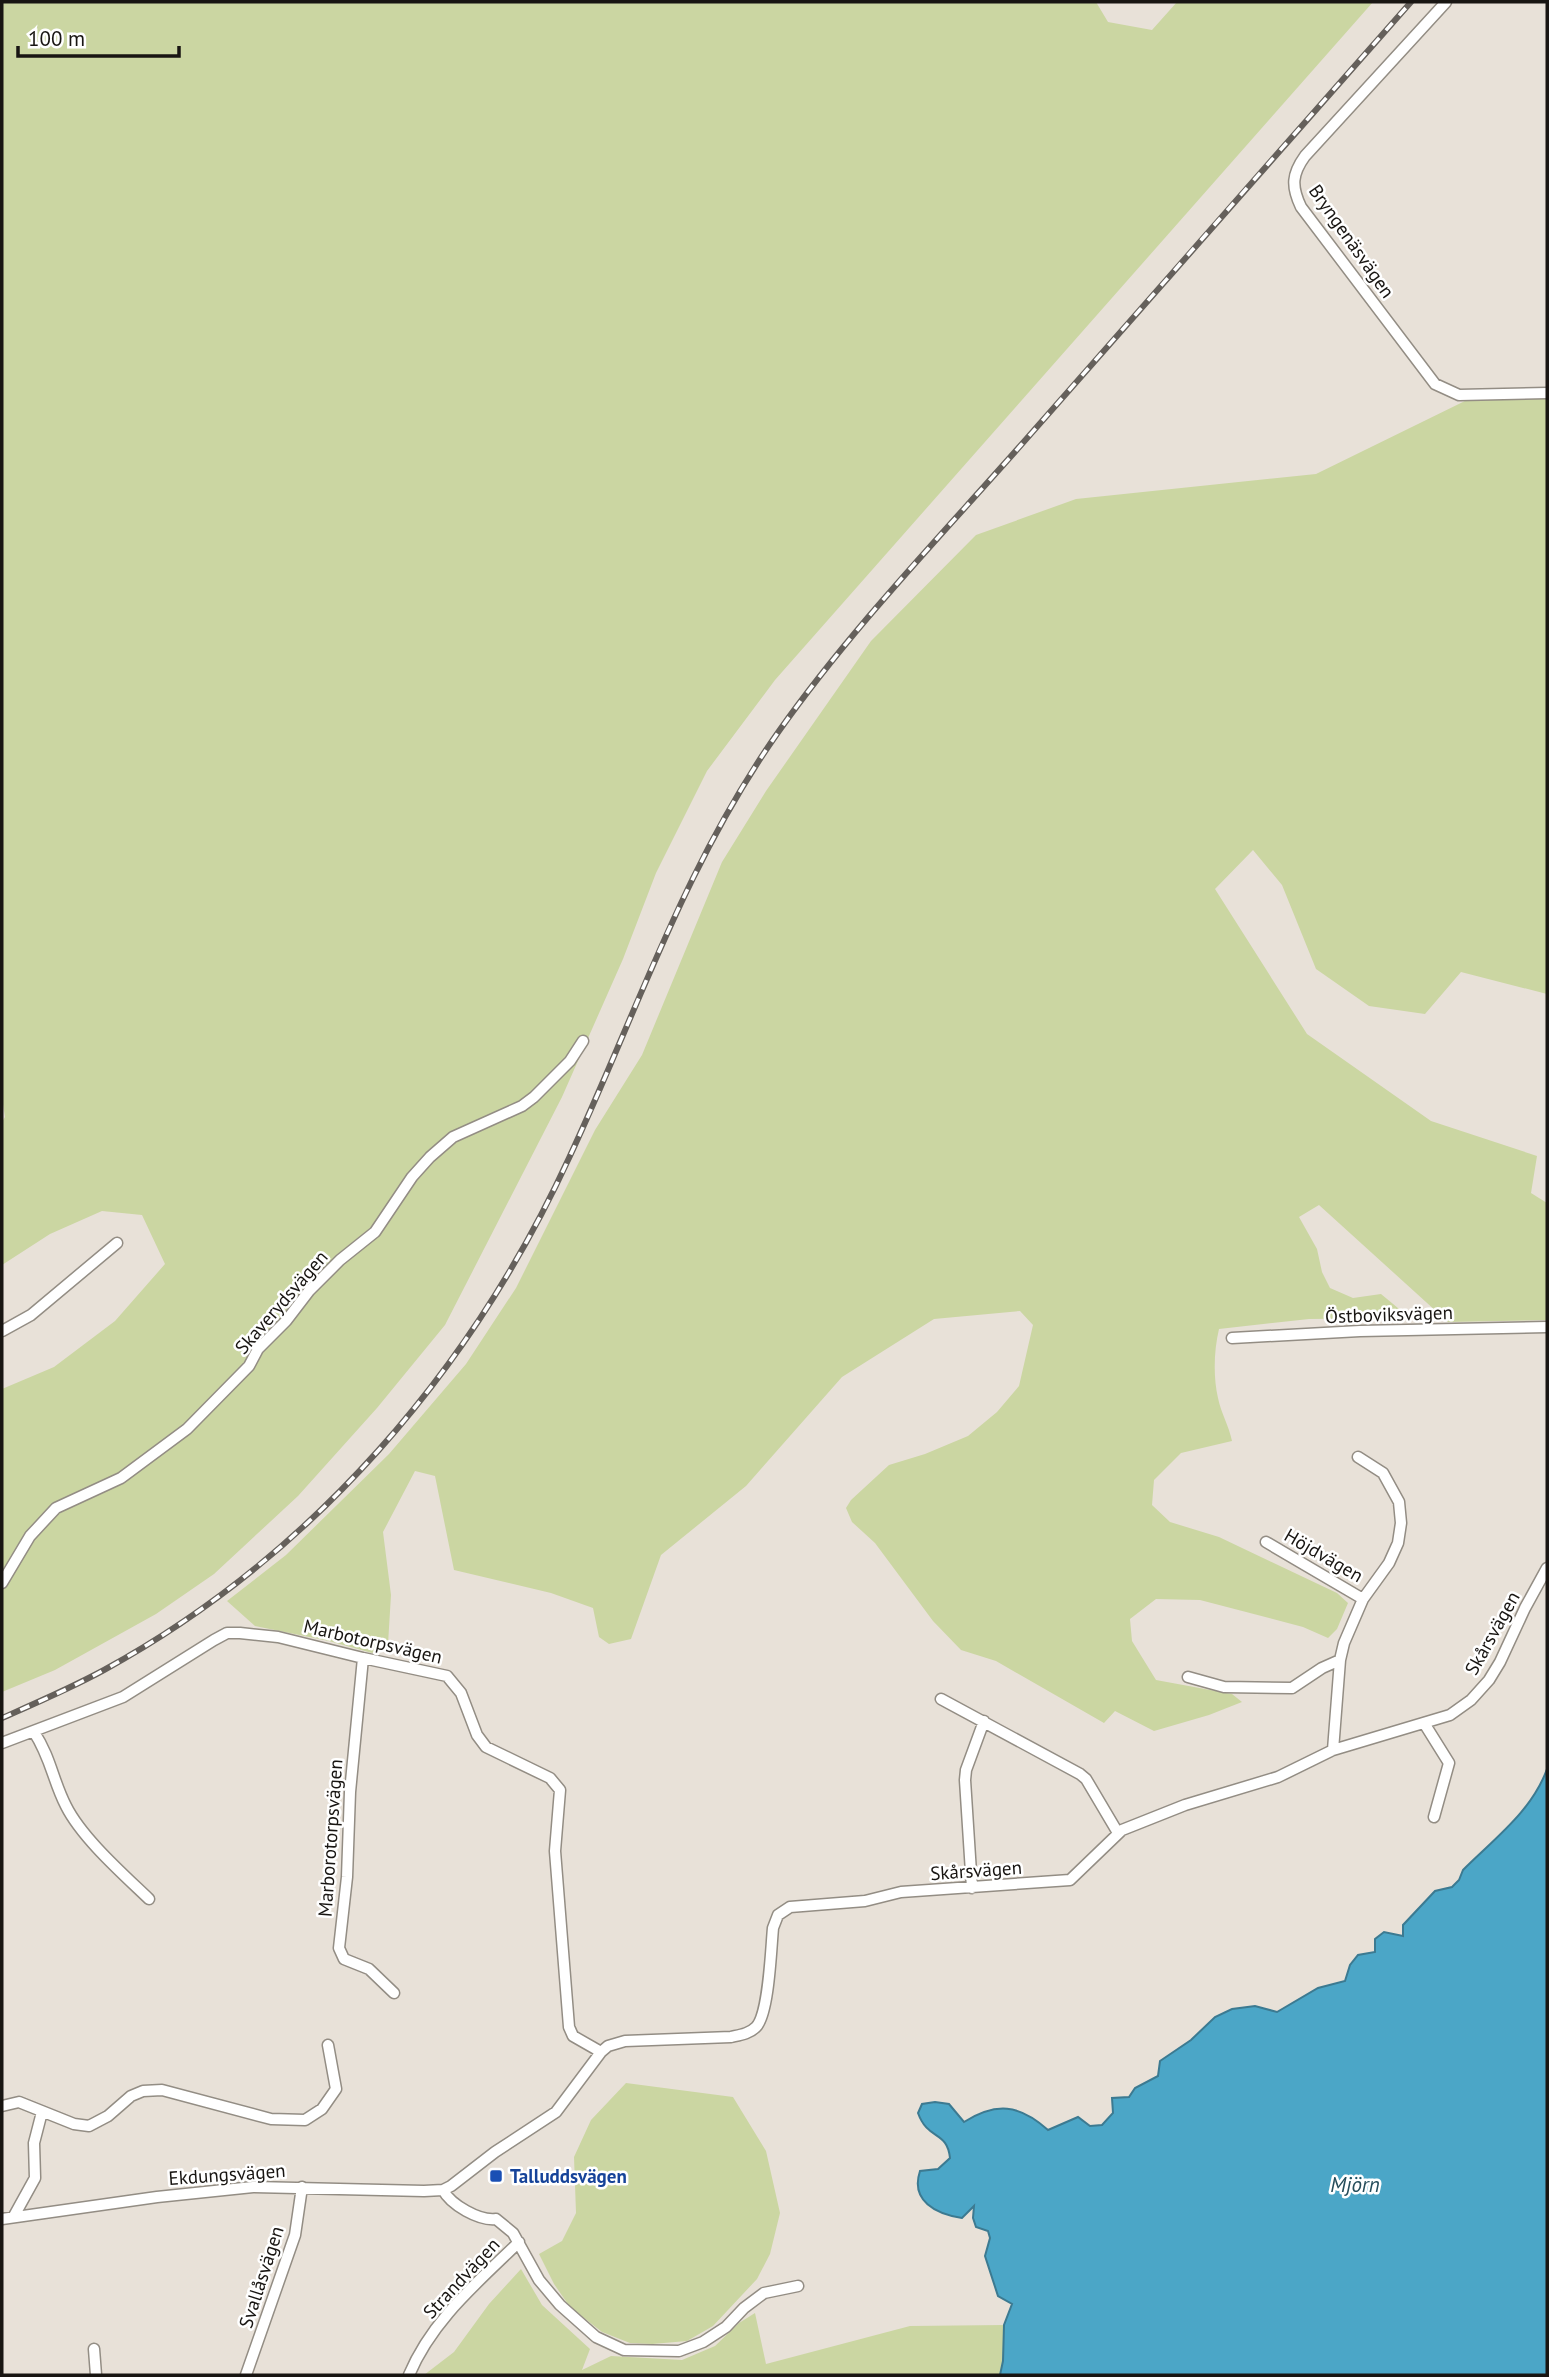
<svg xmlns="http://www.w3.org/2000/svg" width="1549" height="2377" font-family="'PT Sans',sans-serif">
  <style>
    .green { fill: #cbd6a2 }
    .water { fill: #4ba6c7; stroke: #3c7a91; stroke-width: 2 }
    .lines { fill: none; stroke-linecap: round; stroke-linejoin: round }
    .minor-casing { stroke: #938d84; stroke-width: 13 }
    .minor { stroke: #fff; stroke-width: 10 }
    .rail-casing { stroke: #65605b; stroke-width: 6 }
    .rail { stroke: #fff; stroke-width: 3.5; stroke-dasharray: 10; stroke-linecap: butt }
    .transit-dot { fill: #1a4fb4; stroke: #fff; stroke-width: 2.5 }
    .labels { text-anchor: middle; stroke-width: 5; stroke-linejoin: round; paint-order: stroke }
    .street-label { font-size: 19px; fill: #181512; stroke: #fff }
    .transit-label { font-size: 19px; font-weight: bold; fill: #164399; stroke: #fff; text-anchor: start }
    .water-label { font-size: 21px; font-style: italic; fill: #254d5b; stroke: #fff }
  </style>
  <rect width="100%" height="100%" fill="#e8e1d8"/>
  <path class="green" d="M2 2H1096L1108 22 1152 30 1177 2H1373L775 680 707 771 656 873 623 959 562 1097 445 1325 377 1408 298 1496 214 1574 156 1614 55 1670 2 1692V1389L54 1367 115 1321 165 1264 142 1215 102 1211 50 1234 2 1265V1122L5 1117 2 1098Z
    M1469 399H1547V994L1461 972 1425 1014 1369 1006 1316 969 1282 885 1253 850 1215 889 1307 1034 1431 1121 1537 1156 1531 1193 1547 1203V1320L1448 1322 1319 1205 1299 1217 1317 1249 1322 1272 1330 1288 1353 1298 1381 1294 1410 1318 1309 1319 1219 1329C1214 1350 1213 1376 1218 1398 1221 1413 1229 1426 1232 1441L1181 1453 1154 1480 1152 1505 1170 1522 1219 1537 1337 1593 1348 1603 1337 1629 1328 1638 1303 1627 1200 1600 1156 1599 1130 1619 1132 1641 1156 1680 1232 1694 1242 1702 1209 1715 1154 1731 1115 1711 1104 1723 996 1661 961 1650 933 1621 875 1543 852 1522 846 1508 851 1500 889 1465 925 1454 968 1436 997 1412 1019 1386 1033 1325 1020 1311 934 1319 842 1377 746 1486 661 1555 631 1639 609 1644 599 1637 593 1608 551 1593 454 1570 435 1476 415 1471 383 1532 391 1595 388 1644 372 1653 329 1641 255 1626 227 1601 286 1555 389 1454 466 1364 516 1288 595 1130 642 1055 722 862 766 791 871 641 976 535 1076 499 1316 474Z
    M626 2083 733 2097 766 2151 780 2213 770 2254 757 2279 713 2326 687 2341 652 2344 630 2343 602 2332 570 2307 554 2284 539 2254 562 2241 576 2213 574 2157 591 2120Z
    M521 2269 542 2305 590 2349 582 2370 611 2356 682 2360 715 2346 739 2323 755 2313 766 2364 910 2326 1004 2325 1003 2361 1000 2375H424L454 2352 489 2304Z"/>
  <path class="water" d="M1547 1769V2375H1000L1003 2361 1004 2325 1012 2304 998 2296 985 2256 990 2238 988 2231 976 2227 973 2218 974 2206 962 2218C936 2214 910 2201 920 2171L938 2169 950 2158C947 2130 928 2141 918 2113L922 2104 935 2102 949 2104 964 2122C996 2102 1019 2104 1048 2130L1078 2117 1090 2126 1102 2125 1113 2113 1112 2098 1129 2097 1135 2088 1158 2076 1160 2061 1191 2040 1215 2017 1232 2009 1255 2006 1277 2012 1318 1988 1345 1981 1350 1965 1358 1955 1375 1952V1939L1384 1932 1403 1936V1925L1435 1891 1452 1887 1459 1880 1463 1870C1494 1839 1532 1811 1547 1769Z"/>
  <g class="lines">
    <g class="minor-casing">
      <path id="minor" d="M1446 2 1305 156C1292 174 1291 186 1301 207L1435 384 1459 395 1547 393
        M2 1331 31 1315 117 1243
        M1232 1338 1360 1331 1547 1327
        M1266 1542 1363 1599
        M2 1583 30 1536 56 1508 121 1478 187 1429 249 1366 258 1349 286 1321 309 1291 340 1260 375 1232 412 1177 430 1157 453 1137 522 1106 534 1097 570 1061 583 1041
        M363 1658 350 1792 347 1877 339 1948 344 1959 369 1969 394 1993
        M1188 1677 1224 1687 1292 1688 1322 1668 1340 1660
        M941 1699 1080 1774 1086 1779 1118 1833
        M1424 1723 1449 1763 1434 1817
        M34 1732C51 1758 53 1781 66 1806 82 1838 123 1874 149 1899
        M2 1743 123 1697 214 1640 227 1633H240L278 1637 363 1658 447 1676 461 1693 477 1735 486 1747 550 1778 560 1790 555 1851 569 2027 573 2036 601 2052
        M1333 1750 1340 1660 1344 1643 1363 1599 1389 1563 1398 1543 1401 1523 1399 1502 1383 1473 1358 1457
        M972 1888 965 1780 966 1770 984 1721
        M2 2106 19 2102 74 2124 89 2126 108 2116 131 2096 143 2091 162 2090 271 2119 305 2120 322 2109 336 2089 328 2045
        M443 2190C451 2205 479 2221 496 2219L513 2233 539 2280 560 2305 596 2337 624 2350 679 2351 703 2342 726 2327 744 2308 764 2293 798 2286
        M14 2216 35 2178 34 2143 42 2112
        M2 2219 157 2197 253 2187 424 2191 443 2190 451 2186 495 2152 556 2112 601 2052 608 2046 625 2041 731 2037C740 2035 749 2034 756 2027 769 2014 771 1948 773 1928L778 1915 790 1907 865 1901 901 1892 1070 1880 1122 1830 1185 1805 1278 1777 1333 1750 1450 1715 1471 1700 1489 1680 1500 1662 1525 1608 1547 1568
        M94 2349 96 2375
        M246 2375 295 2235 302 2187
        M409 2375C432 2320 477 2283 519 2242"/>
    </g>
    <use href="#minor" class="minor"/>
    <g class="rail-casing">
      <path id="rail" d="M2 1718C36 1703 71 1688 104 1670 312 1556 471 1371 569 1158 638 1010 684 866 779 731 851 629 939 538 1021 445 1151 297 1281 149 1411 2"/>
    </g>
    <use href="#rail" class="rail"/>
  </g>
  <rect class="transit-dot" x="489" y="2169" width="14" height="14" rx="3.5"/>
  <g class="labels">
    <g class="street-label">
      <text transform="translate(1352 241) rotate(55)" y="7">Bryngenäsvägen</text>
      <text transform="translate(281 1302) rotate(-49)" y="7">Skaverydsvägen</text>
      <text transform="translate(1389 1314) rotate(-2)" y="7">Östboviksvägen</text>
      <text transform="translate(1324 1555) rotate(30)" y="7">Höjdvägen</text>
      <text transform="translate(1492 1633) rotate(-61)" y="7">Skårsvägen</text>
      <text transform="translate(373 1641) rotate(13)" y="7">Marbotorpsvägen</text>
      <text transform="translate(330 1838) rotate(-86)" y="7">Marborotorpsvägen</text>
      <text transform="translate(976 1870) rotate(-4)" y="7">Skårsvägen</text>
      <text transform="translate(227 2174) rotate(-4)" y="7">Ekdungsvägen</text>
      <text transform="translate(261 2277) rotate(-72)" y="7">Svallåsvägen</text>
      <text transform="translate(461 2278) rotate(-47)" y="7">Strandvägen</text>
    </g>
    <g class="transit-label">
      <text x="510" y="2183">Talluddsvägen</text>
    </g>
    <g class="water-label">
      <text x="1355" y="2192">Mjörn</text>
    </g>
  </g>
  <rect width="1549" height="2377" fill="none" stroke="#181512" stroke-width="7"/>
  <path d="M18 46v10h161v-10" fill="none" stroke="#181512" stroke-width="3.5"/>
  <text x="28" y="46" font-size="21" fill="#181512" stroke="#ffffff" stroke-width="5" paint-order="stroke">100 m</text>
</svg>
